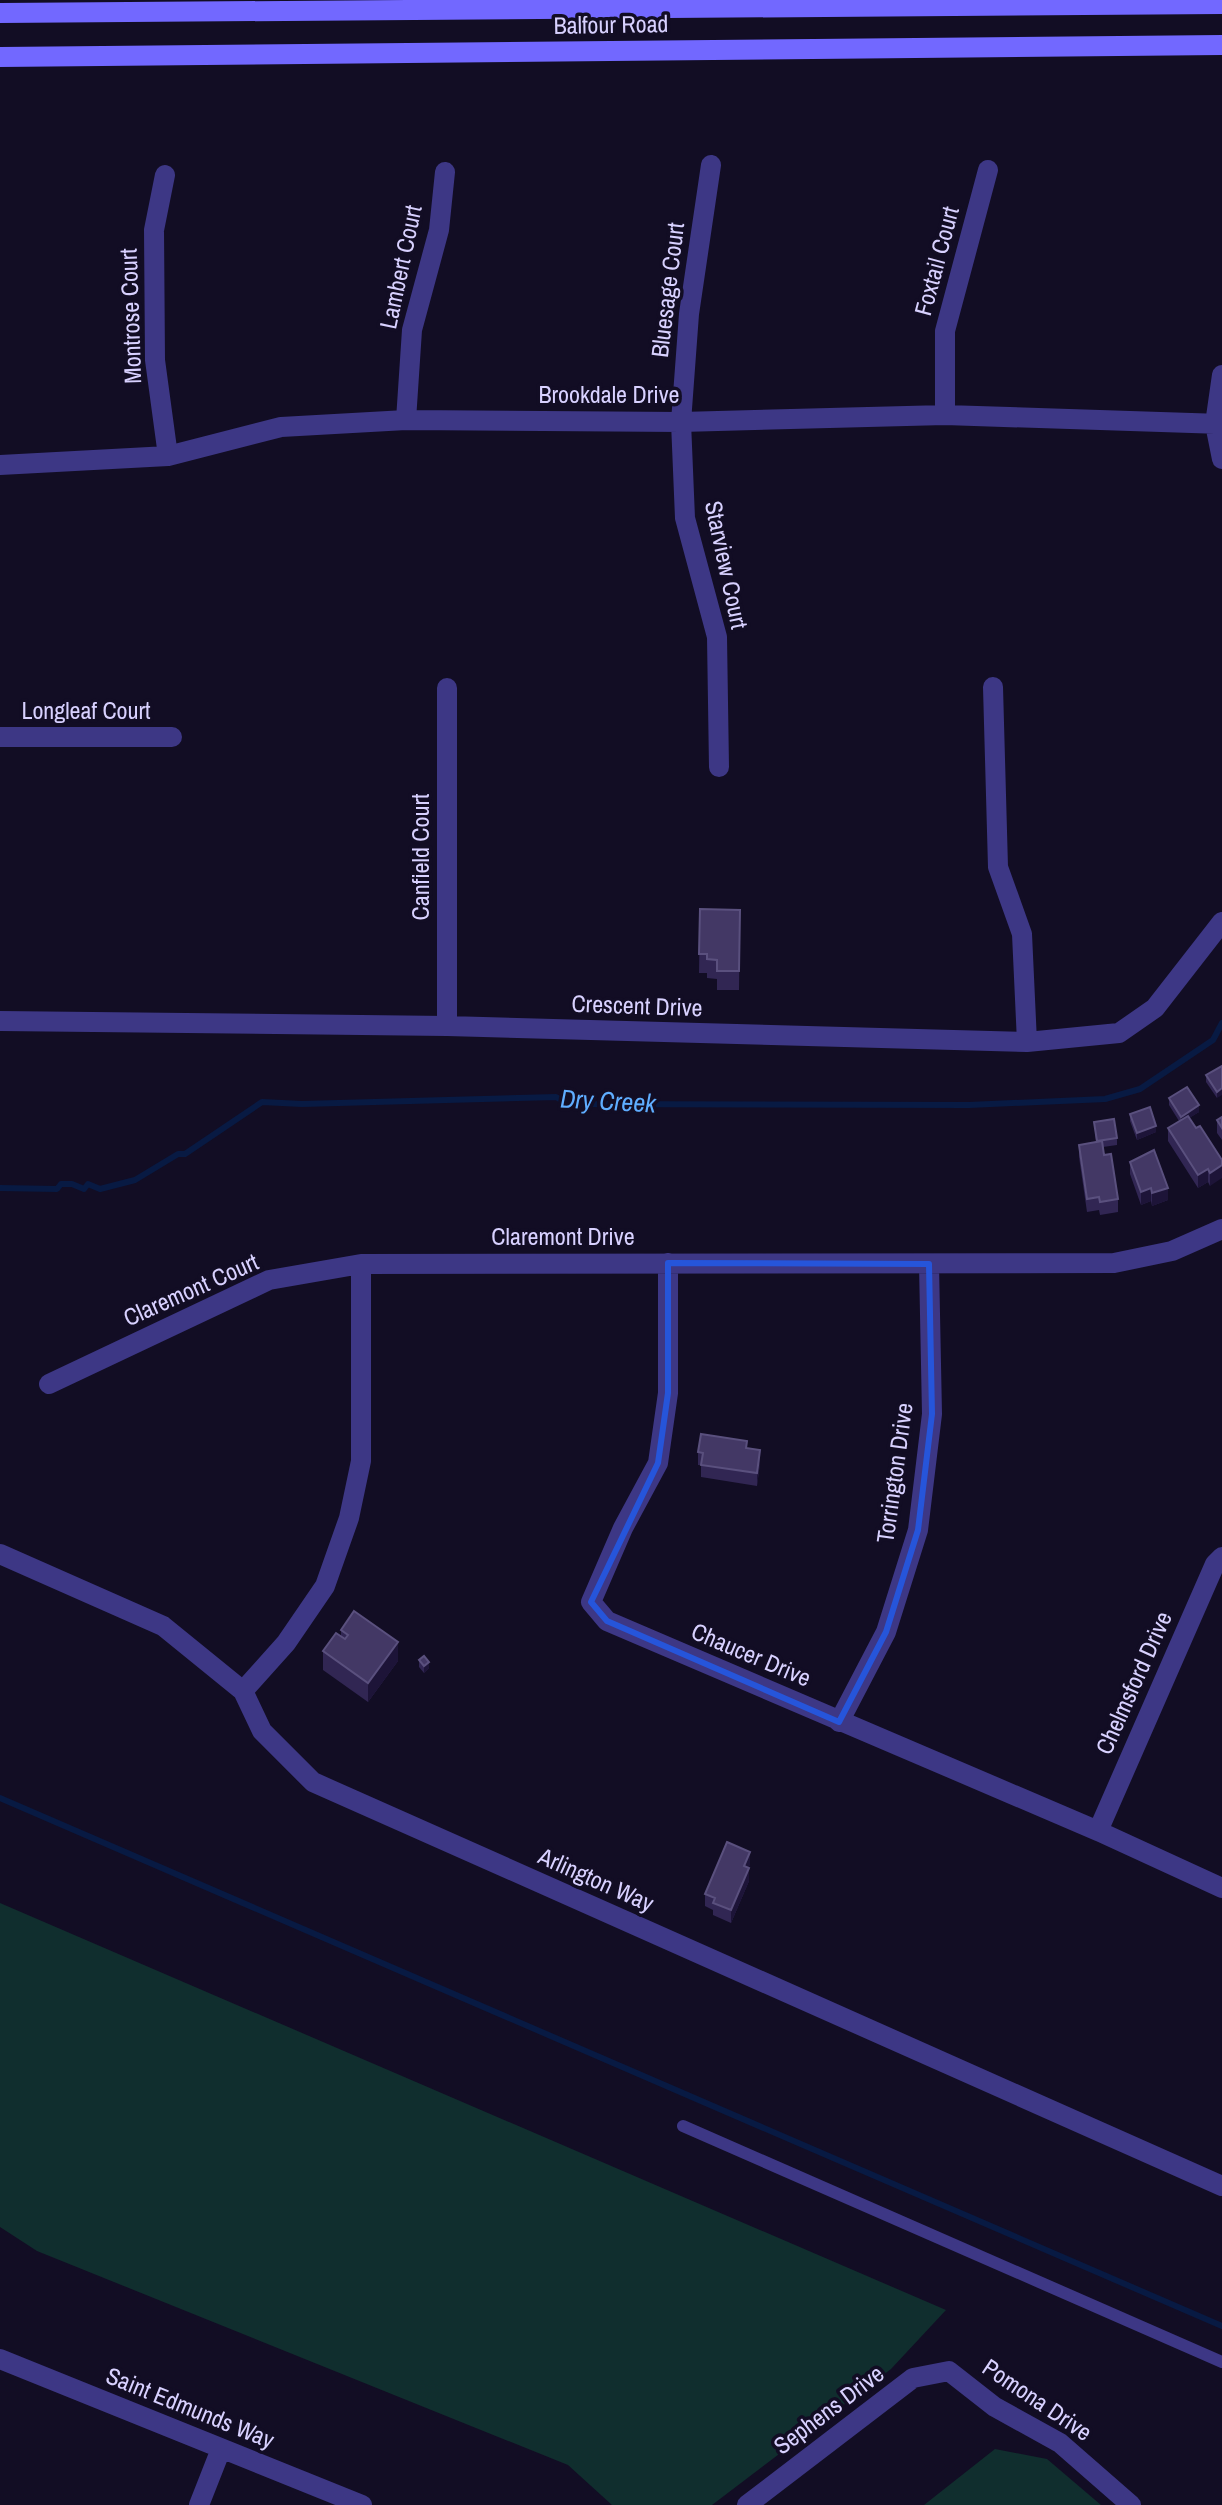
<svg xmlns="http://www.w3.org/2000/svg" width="1222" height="2505" font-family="'Archivo Narrow',sans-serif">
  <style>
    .green { fill: #102e2e }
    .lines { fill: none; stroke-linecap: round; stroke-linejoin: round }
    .stream { stroke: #081a43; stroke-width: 6 }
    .service { stroke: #3d3785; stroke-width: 12 }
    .minor { stroke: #3d3785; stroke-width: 20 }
    .secondary { stroke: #7268ff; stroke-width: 20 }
    .wall { fill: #312653 }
    .shaded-wall { fill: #1d1438 }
    .building { fill: #433865; stroke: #5a507e; stroke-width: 2 }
    .marked { fill: none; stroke: #2655da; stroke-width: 6; stroke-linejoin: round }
    .labels { text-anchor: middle; stroke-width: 7; stroke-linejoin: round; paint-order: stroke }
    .street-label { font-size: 24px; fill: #d8d1ff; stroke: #120d24 }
    .water-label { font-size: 26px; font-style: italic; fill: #5fadff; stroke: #120d24 }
  </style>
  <rect width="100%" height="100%" fill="#120d24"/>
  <path class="green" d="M0 1903 946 2310 891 2369 712 2505H612L568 2465 37 2251 0 2227Z
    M995 2449 1047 2459 1101 2505H924Z"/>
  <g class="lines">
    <path class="stream" d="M0 1188 57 1189 61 1184H72L84 1189 88 1184 100 1189 135 1180 178 1154H185L262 1102 302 1104 556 1097 568 1104 969 1105 1105 1099 1140 1089 1213 1040 1222 1023
      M0 1798 1222 2326"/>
    <path class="service" d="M683 2126 1222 2362"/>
    <path class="minor" d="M711 165 689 314 681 422 685 518 717 637 719 767
      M165 175 154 230 155 360 168 456
      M1222 375 1215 424 1222 459
      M945 415V331L988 170
      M406 420 412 330 439 230 445 172
      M0 465 168 456 281 427 406 420 681 422 945 415 1222 424
      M993 687 998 867 1022 934 1027 1042
      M447 688V1026
      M0 737H172
      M0 1021 447 1026 1027 1042 1119 1033 1155 1008 1222 922
      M668 1263V1393L658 1463 623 1528 591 1602 607 1621 1098 1831 1222 1888
      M49 1384 269 1280 361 1264 1114 1263 1172 1251 1222 1229
      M0 1554 163 1626 243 1691 262 1731 313 1782 1222 2186
      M243 1691 286 1643 325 1586 349 1518 361 1461V1264
      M839 1722 886 1632 918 1530 932 1414 929 1264
      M1098 1831 1215 1564 1222 1557
      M0 2359 362 2505
      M199 2505 221 2449
      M747 2505 913 2378 949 2371 995 2407 1060 2443 1131 2505"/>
    <path class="secondary" d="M0 13 1222 4
      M0 57 1222 45"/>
  </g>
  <path class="wall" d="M700 909 740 910 739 990H717V979L707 978V973H699Z
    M1222 1066 1217 1098 1206 1082V1075Z
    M1169 1098 1199 1112 1189 1118 1196 1128 1222 1160 1210 1186 1208 1182 1198 1188 1168 1141V1128L1179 1121 1169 1105Z
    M1130 1114 1156 1132 1137 1140 1130 1121Z
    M1222 1117V1140L1217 1133V1120Z
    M1094 1122 1117 1138V1145L1103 1147 1104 1155 1118 1199V1212L1100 1215 1099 1210 1087 1212 1079 1157V1145L1096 1142Z
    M1130 1162 1168 1200 1152 1206 1151 1201 1141 1205 1130 1174Z
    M747 1448 760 1463 757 1486 701 1477V1465H698V1452Z
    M341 1630 398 1661 368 1702 323 1670V1651L341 1636Z
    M419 1660 429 1668 424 1673 419 1667Z
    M750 1865 748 1868 749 1881 731 1923 713 1915V1910L705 1906V1894Z"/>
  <path class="shaded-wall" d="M1222 1088V1095L1217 1098V1092Z
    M1199 1105V1112L1181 1123V1117Z
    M1156 1126V1132L1137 1140V1133Z
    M1222 1165V1178L1210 1186V1173Z
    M1208 1169V1182L1198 1188V1175Z
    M1151 1188V1201L1141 1205V1192Z
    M1168 1188V1200L1152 1206V1193Z
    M760 1450V1463L757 1486V1473Z
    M398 1642V1661L368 1702V1683Z
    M429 1662V1668L424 1673V1666Z
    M750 1852V1865L744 1878V1866Z
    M749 1868V1881L731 1923V1910Z"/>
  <path class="building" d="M700 909 740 910 739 971H717V960L707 959V954H699Z
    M1222 1066V1088L1217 1092 1206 1075Z
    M1187 1087 1199 1105 1181 1117 1169 1098Z
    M1150 1107 1156 1126 1137 1133 1130 1114Z
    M1188 1116 1196 1128 1200 1126 1222 1160V1165L1210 1173 1208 1169 1198 1175 1168 1128Z
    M1222 1117V1128L1217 1120Z
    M1114 1119 1117 1138 1097 1141 1094 1122Z
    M1102 1141 1104 1155 1111 1154 1118 1199 1100 1202 1099 1197 1087 1199 1079 1145Z
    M1154 1150 1168 1188 1152 1193 1151 1188 1141 1192 1130 1162Z
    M701 1434 747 1441 746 1448 760 1450 757 1473 701 1465 703 1453 698 1452Z
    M354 1611 398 1642 368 1683 323 1651 336 1633 345 1639 348 1635 341 1630Z
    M424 1656 429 1662 424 1666 419 1660Z
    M727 1842 750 1852 744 1866 749 1868 731 1910 713 1903 715 1898 705 1894Z"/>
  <path class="marked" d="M668 1263 929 1264 932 1414 918 1530 886 1632 839 1722 607 1621 591 1602 658 1463 668 1393Z"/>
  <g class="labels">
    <g class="street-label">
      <text transform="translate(611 25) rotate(-1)" y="8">Balfour Road</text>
      <text transform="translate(937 261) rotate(-75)" y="8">Foxtail Court</text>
      <text transform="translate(401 267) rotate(-78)" y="8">Lambert Court</text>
      <text transform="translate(668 290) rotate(-83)" y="8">Bluesage Court</text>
      <text transform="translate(131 316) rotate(-92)" y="8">Montrose Court</text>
      <text x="609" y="403">Brookdale Drive</text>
      <text transform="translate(726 565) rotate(78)" y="8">Starview Court</text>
      <text x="86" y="719">Longleaf Court</text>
      <text transform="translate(421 857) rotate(-90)" y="8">Canfield Court</text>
      <text transform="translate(637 1006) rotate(2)" y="8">Crescent Drive</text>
      <text x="563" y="1245">Claremont Drive</text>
      <text transform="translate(191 1290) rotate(-24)" y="8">Claremont Court</text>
      <text transform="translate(895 1473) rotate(-82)" y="8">Torrington Drive</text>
      <text transform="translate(751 1655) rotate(23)" y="8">Chaucer Drive</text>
      <text transform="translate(1134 1683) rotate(-66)" y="8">Chelmsford Drive</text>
      <text transform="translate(596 1880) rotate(24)" y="8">Arlington Way</text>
      <text transform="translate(1037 2400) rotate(34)" y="8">Pomona Drive</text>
      <text transform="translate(190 2408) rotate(22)" y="8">Saint Edmunds Way</text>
      <text transform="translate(829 2410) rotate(-37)" y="8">Sephens Drive</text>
    </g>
    <g class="water-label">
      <text transform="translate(608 1101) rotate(3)" y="9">Dry Creek</text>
    </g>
  </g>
</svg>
